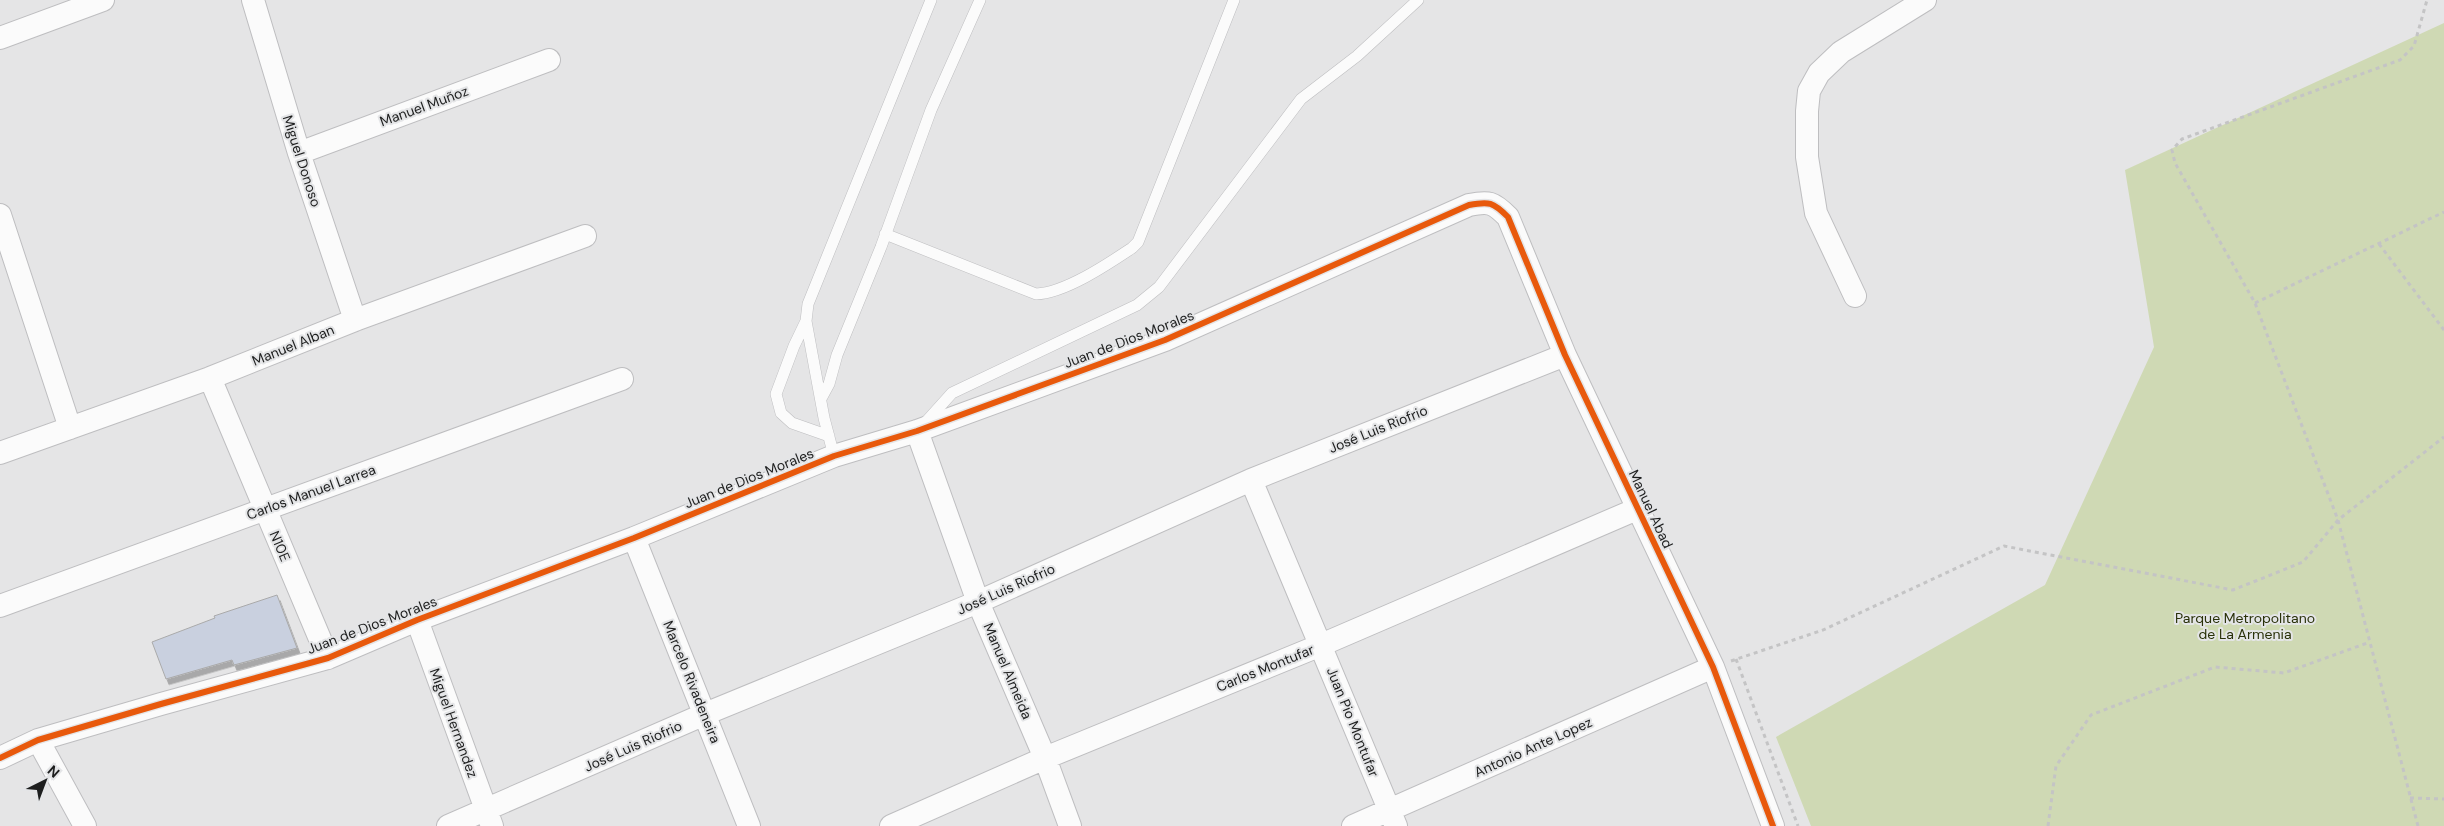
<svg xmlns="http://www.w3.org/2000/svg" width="2444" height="826" font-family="'DM Sans',sans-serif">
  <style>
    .green { fill: #cfd9b4 }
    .building { fill: #c9d0df; stroke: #aaa; filter: url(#shadow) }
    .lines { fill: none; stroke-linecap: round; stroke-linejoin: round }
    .service-casing { stroke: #bebec0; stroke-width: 12 }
    .minor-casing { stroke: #bebec0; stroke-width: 24 }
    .path { stroke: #c4c4c5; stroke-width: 3; stroke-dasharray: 4 4; stroke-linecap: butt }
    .service { stroke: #fbfbfb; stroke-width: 11 }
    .minor { stroke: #fbfbfb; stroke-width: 22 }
    .cycleway-casing { stroke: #e4e5e7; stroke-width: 9 }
    .cycleway { stroke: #e8590c; stroke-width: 6 }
    .labels { text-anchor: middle; stroke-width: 4; stroke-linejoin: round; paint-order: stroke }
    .street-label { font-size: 14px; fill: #1d1e1e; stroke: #e4e5e7 }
    .park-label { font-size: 14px; fill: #293109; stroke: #e4e5e7 }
  </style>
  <defs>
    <filter id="shadow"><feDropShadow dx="3" dy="5.5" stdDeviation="0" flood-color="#0004"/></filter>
  </defs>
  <rect width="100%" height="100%" fill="#e5e5e6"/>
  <path class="green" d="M2444 23V826H1811L1776 737 2045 585 2154 347 2125 170Z"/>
  <path class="building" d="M277 595 297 648 234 665 232 660 166 679 152 642 215 618 214 616Z"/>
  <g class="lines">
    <g class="service-casing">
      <path id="service" d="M885 234 1036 294C1065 293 1108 264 1132 248L1138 242 1234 0
        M806 321 794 346 776 394 781 413 792 423 829 436
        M822 397 829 384 837 355 881 247 931 110 980 0
        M925 423 952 393 1137 305 1159 287 1301 99 1357 56 1418 0
        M834 456 824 418 806 321 808 304 931 0"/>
    </g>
    <g class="minor-casing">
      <path id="minor" d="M253 0 299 153 355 320
        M0 38 103 0
        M299 153 549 60
        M0 215 70 428
        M1855 296 1816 213 1807 157V111L1809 91 1819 73 1841 52 1925 0
        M210 378 328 658
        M917 431 978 602 1045 758 1070 826
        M0 453 210 378 355 320 585 236
        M1251 480 1396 826
        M634 538 749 826
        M0 606 622 379
        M417 620 492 826
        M38 740 85 826
        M0 758 38 740 161 704 328 658 417 620 634 538 834 456 917 431 1165 340 1469 205C1489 201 1493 202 1508 217L1565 355 1713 667 1773 826
        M448 826 705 714 978 602 1251 480 1565 355
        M891 826 1045 758 1321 645 1637 509
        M1353 826 1713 667"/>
    </g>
    <path class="path" d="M2379 244 2444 330
      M2255 303 2444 212
      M1736 659 1798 826
      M1731 661 1823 630 2004 546 2233 590 2303 562 2338 520 2444 437
      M2410 798 2444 799
      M2048 826 2056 766 2091 715 2215 667 2284 673 2370 642
      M2418 826 2338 520 2255 303 2175 163 2172 150 2182 139 2400 60 2414 46 2427 0"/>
    <use href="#service" class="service"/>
    <use href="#minor" class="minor"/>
    <g class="cycleway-casing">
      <path id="cycleway" d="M0 758 38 740 161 704 328 658 417 620 634 538 834 456 917 431 1165 340 1469 205C1489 201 1493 202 1508 217L1565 355 1713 667 1773 826"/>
    </g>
    <use href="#cycleway" class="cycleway"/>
  </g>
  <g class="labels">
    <g class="street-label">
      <text transform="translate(424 106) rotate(-20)" y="5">Manuel Muñoz</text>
      <text transform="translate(302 161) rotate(72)" y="5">Miguel Donoso</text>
      <text transform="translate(1129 339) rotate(-21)" y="5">Juan de Dios Morales</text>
      <text transform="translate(293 345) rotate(-22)" y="5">Manuel Alban</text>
      <text transform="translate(1378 429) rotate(-22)" y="5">José Luis Riofrio</text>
      <text transform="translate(749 478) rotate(-22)" y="5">Juan de Dios Morales</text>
      <text transform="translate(311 492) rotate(-20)" y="5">Carlos Manuel Larrea</text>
      <text transform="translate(1651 509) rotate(65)" y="5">Manuel Abad</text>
      <text transform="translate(280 546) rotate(67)" y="5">N10E</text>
      <text transform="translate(1006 589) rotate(-24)" y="5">José Luis Riofrio</text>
      <text transform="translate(372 625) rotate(-21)" y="5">Juan de Dios Morales</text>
      <text transform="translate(1265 668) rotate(-22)" y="5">Carlos Montufar</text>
      <text transform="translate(1008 671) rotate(67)" y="5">Manuel Almeida</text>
      <text transform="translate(692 682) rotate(68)" y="5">Marcelo Rivadeneira</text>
      <text transform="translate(1353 722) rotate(68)" y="5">Juan Pio Montufar</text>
      <text transform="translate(454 723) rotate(70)" y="5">Miguel Hernandez</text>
      <text transform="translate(633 746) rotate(-24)" y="5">José Luis Riofrio</text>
      <text transform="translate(1533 747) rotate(-24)" y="5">Antonio Ante Lopez</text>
    </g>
    <g class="park-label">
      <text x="2245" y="623">Parque Metropolitano<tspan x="2245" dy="16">de La Armenia</tspan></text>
    </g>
  </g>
  <g transform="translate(45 781) rotate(42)" stroke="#e4e5e7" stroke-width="4" paint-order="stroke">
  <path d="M0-4L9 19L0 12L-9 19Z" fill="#1d1e1e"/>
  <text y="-8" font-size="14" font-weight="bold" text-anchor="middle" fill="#1d1e1e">N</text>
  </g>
</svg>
